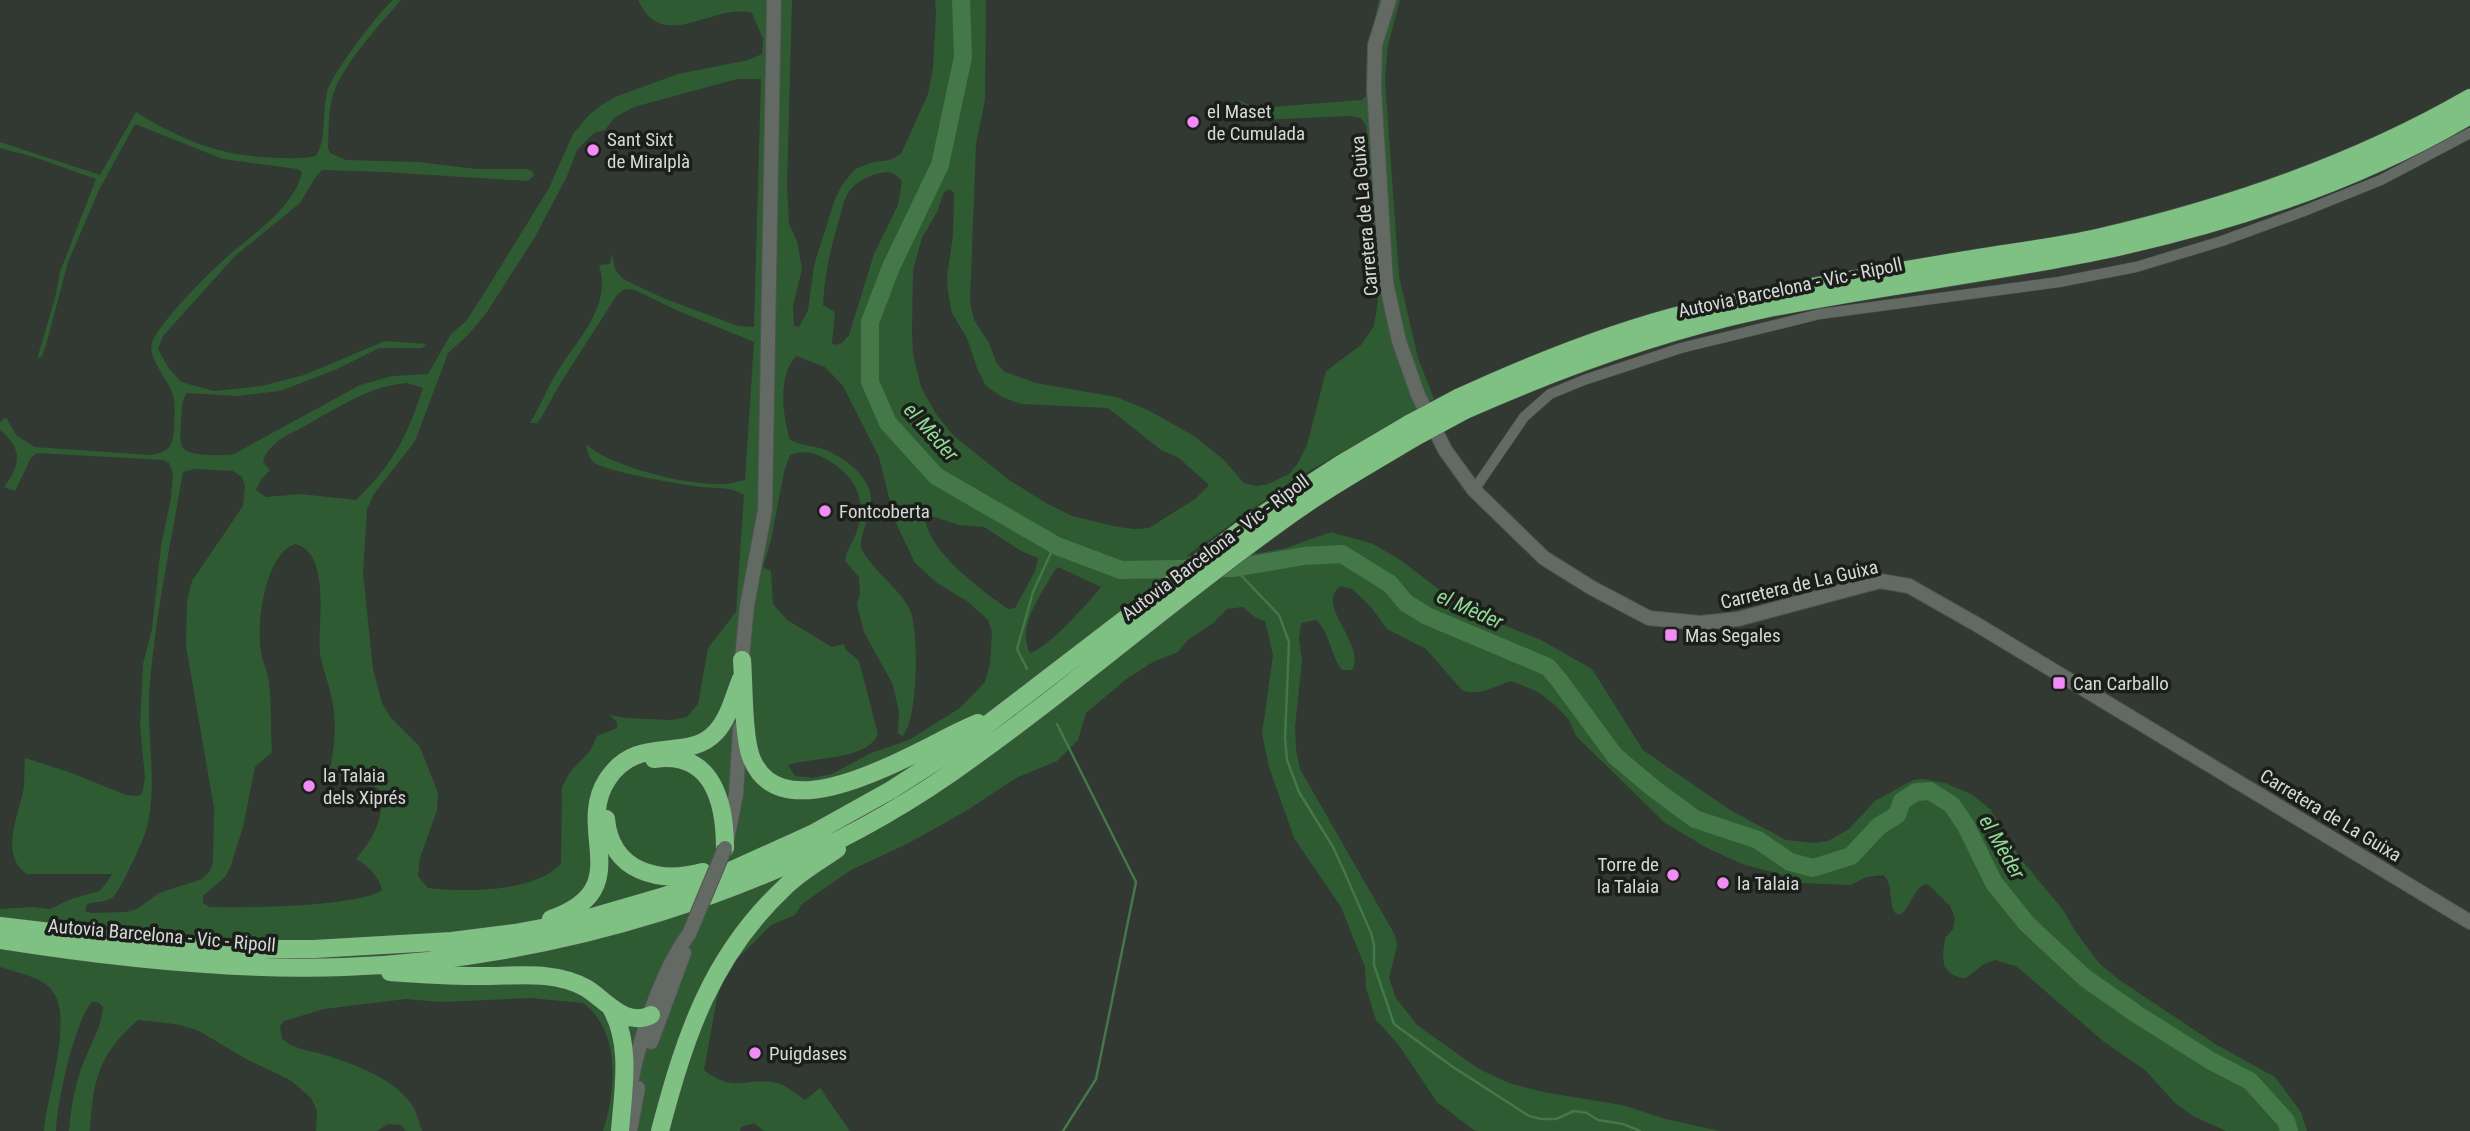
<svg xmlns="http://www.w3.org/2000/svg" width="2470" height="1131" font-family="'Roboto Condensed',sans-serif">
  <style>
    .green { fill: #2f5b33; fill-rule: evenodd }
    .lines { fill: none; stroke-linecap: round; stroke-linejoin: round }
    .stream { stroke: #447848; stroke-width: 2.5 }
    .river { stroke: #447848; stroke-width: 18 }
    .street-casing { stroke: #4e534f; stroke-width: 11 }
    .secondary-casing { stroke: #4e534f; stroke-width: 16 }
    .highway-casing { stroke: #4e534f; stroke-width: 19 }
    .street { stroke: #636a64; stroke-width: 10 }
    .secondary { stroke: #636a64; stroke-width: 14 }
    .highway { stroke: #7fc183; stroke-width: 18 }
    .secondary-bridge-casing { stroke: #4e534f; stroke-width: 16; stroke-linecap: butt }
    .highway-bridge-casing { stroke: #4e534f; stroke-width: 19; stroke-linecap: butt }
    .secondary-bridge { stroke: #636a64; stroke-width: 14 }
    .highway-bridge { stroke: #7fc183; stroke-width: 18 }
    .poi-dot { fill: #f18bf5; stroke: #1b1e1b; stroke-width: 2.5 }
    .labels { text-anchor: middle; stroke-width: 7; stroke-linejoin: round; paint-order: stroke }
    .poi-label { font-size: 19px; fill: #d6dad6; stroke: #1b1e1b; text-anchor: start }
    .street-label { font-size: 19px; fill: #d6dad6; stroke: #1b1e1b }
    .water-label { font-size: 21px; font-style: italic; fill: #90db94; stroke: #1b1e1b }
  </style>
  <rect width="100%" height="100%" fill="#323832"/>
  <path class="green" d="M393 0H401C379 26 342 64 332 98 328 114 329 132 328 148L330 153 346 160 418 162 476 169H526L532 171 534 175 528 181 384 172 322 170 315 178 300 203 235 256 163 336 158 349 168 367 181 382 214 391 262 386 304 375 385 341 426 344 422 348H379L335 370 280 391 238 396 187 393C181 401 182 411 181 421 181 429 178 442 184 449 190 456 225 456 234 454L360 385 392 376 428 374 451 334 466 321 483 295 549 188 573 134 589 115 600 106 615 97 678 74 748 60 762 54 763 39 752 13C713 2 663 55 638 0H792L787 185 789 224 797 241 802 269 793 306 794 326 799 327 808 310 814 265 835 199 842 185 855 169 874 162 890 160 901 154 928 94 933 68 936 14 935 0H986L985 100 976 144 970 302 974 320 989 343 997 364 1005 372 1036 383 1116 397 1148 410 1194 436 1223 459 1244 483 1257 486 1268 484 1289 474 1298 463 1307 445 1326 371 1361 345 1374 326 1378 300 1366 126 1361 118 1349 116 1240 121 1243 115 1240 112 1238 100 1256 108 1362 100 1366 96 1369 45 1379 0H1400L1388 45 1385 80 1399 276 1418 358 1434 399 1292 481 1186 556 1260 553 1286 548 1331 532 1373 544 1402 561 1464 609 1541 640 1592 669 1643 750 1730 810 1786 840 1815 843 1828 841 1849 829 1875 801 1913 780 1923 779 1945 783 1973 795 1990 809 2020 858 2064 911 2075 931 2099 963 2118 979 2217 1045 2275 1077 2301 1112 2307 1131H2226L2193 1116 2175 1103 2146 1071 2103 1041 2016 966 1995 960 1984 964 1966 978H1961L1951 974 1944 966 1943 954 1945 938 1953 929 1955 918 1950 906 1930 886 1925 884C1912 891 1912 905 1901 914H1896C1887 902 1895 885 1883 875L1866 877 1851 885 1801 883 1776 873 1742 864 1709 849 1665 823 1576 736 1569 720 1555 705 1538 692 1511 681C1494 686 1479 697 1462 690L1426 649 1387 629 1371 607 1352 589 1341 586C1313 604 1367 644 1352 670H1342C1330 655 1330 632 1316 620L1301 623 1299 639 1302 661 1295 727 1296 749 1300 769 1395 935 1397 946 1389 978 1396 998 1417 1025 1479 1069 1509 1083 1543 1092 1622 1105 1666 1119 1720 1131H1475L1437 1102 1398 1044 1376 1020 1366 988 1365 967 1341 907 1294 838 1269 767 1262 734 1273 655 1265 621 1256 618 1243 607 1227 609 1213 623 1188 640 1178 652 1153 662 1125 680 1086 713 1078 740 1057 761 1016 778 966 811 909 843 851 870 802 904 795 915 771 925 735 961 724 977 717 998 704 1070C737 1096 749 1074 780 1084 789 1087 797 1095 805 1100L820 1088 850 1131H764L754 1123 741 1127 740 1131H603C616 1091 621 1031 583 1003L530 998 440 1002 406 999 324 1009 284 1021 280 1026 282 1039C294 1049 307 1050 322 1054 352 1063 394 1078 412 1105 417 1113 419 1123 422 1131H406L401 1125 388 1124 377 1131H316L317 1111 314 1104 311 1098 290 1080 248 1060 197 1030 175 1024 138 1020C98 1055 93 1080 90 1131H69C71 1105 76 1078 87 1054 94 1038 102 1024 103 1007L98 1002H92C74 1022 57 1103 56 1131H44C46 1097 76 1013 50 988 38 976 16 972 0 967V909L32 907 50 909 71 899 99 891 105 885 112 874H27C0 856 17 818 23 792 25 781 24 769 25 758L69 772 126 795 137 796 142 794 145 778 140 725 143 664 152 629 161 546 171 498 173 473 169 463 164 460 37 453 31 458 15 491 4 487C21 464 23 449 0 430V423L4 418 7 419 17 436 35 447 150 455C169 452 173 447 174 428 174 418 176 406 173 396 169 378 143 356 154 338 166 317 199 283 217 266 244 240 294 210 302 172L297 169 223 159 135 124 99 190 68 262 46 345 42 356 37 359 55 298 60 272 96 179 37 158 0 148V142L100 175 136 112C185 142 220 156 278 158 290 158 304 159 316 156 327 138 322 113 327 92 332 74 377 14 393 0ZM737 79H761L754 327 738 326 663 298 623 279 615 269 612 254 610 264 599 265C612 305 579 338 559 369 548 386 541 405 530 423H537L541 418 560 384 617 295 625 289 635 290 676 310 754 342 745 480C738 481 731 484 723 484 690 486 610 467 586 444 587 451 589 459 595 463 608 472 683 485 702 487 717 489 730 486 744 495L736 612 708 648 698 704 687 717 672 720 627 718 609 715 617 722V728L597 736 590 751 570 772 562 787 561 863C536 893 465 892 428 888L418 876 420 858 437 810 438 793 420 747 391 718 382 703 373 669 363 573 367 509 374 494 415 441 448 353 468 335 487 312 535 237 567 176 577 150 594 133 605 130 614 118 634 107ZM890 172 897 176 902 181 898 205 874 254 849 335 842 343 834 345 832 343 835 312 823 305C825 273 830 250 839 220 842 210 844 197 851 189 859 179 877 172 890 172ZM950 189 954 193 953 235 947 277 948 292 952 313 967 338 977 368 986 386 1002 397 1021 404 1108 408 1161 450 1179 458 1209 485 1195 499 1149 528 1135 529 1118 527 1072 516 1046 503 1009 480 954 436 936 414 921 387 913 354 912 331 913 270 922 238 937 212 944 192ZM796 356 825 367 843 386 879 457 895 521 915 563 937 583 967 601 988 620 992 632 990 664 985 682 960 708 909 740 871 753 832 774 812 778 795 776 788 765C811 757 867 761 878 734L859 661 846 650 844 644 832 647 787 620 773 604 771 571 763 567 771 540 784 472 790 455C806 449 817 454 831 462 857 479 867 501 857 531 853 542 847 549 845 561L859 577 860 593 857 605 864 632 893 685 899 712 898 733 902 736C918 725 920 626 909 608 899 588 871 569 861 548 860 532 869 521 871 506 874 479 848 460 826 450 815 446 803 446 790 440 783 416 777 377 796 356ZM407 383 423 388C407 437 393 464 356 500L300 494 266 497 256 490 261 480 270 470 263 462C266 450 275 443 285 436 325 418 362 386 407 383ZM194 469 233 471 242 477 245 486 243 506 192 581 187 601 186 646 214 808 213 862 210 871 202 879 159 893 137 909 127 912 91 913 85 911 87 904C95 901 106 903 113 897 119 893 143 841 146 831 159 783 145 732 150 683 156 612 171 542 183 472ZM931 516 959 525 984 527 1021 551 1038 558 1035 571 1015 608 1008 609C981 590 929 552 925 518ZM295 544C332 553 317 625 320 653 322 667 328 681 331 695 337 720 335 741 331 765L327 768 353 783 376 787 382 792C382 822 375 836 356 859 368 866 379 876 382 890 357 907 243 908 210 907L203 903V896L225 877 230 868 243 827 255 767 272 752C270 729 272 705 269 682 268 671 262 662 261 651 256 623 265 554 295 544ZM1058 567 1101 587C1087 604 1049 647 1030 653 1016 627 1042 594 1054 571Z"/>
  <g class="lines">
    <path class="stream" d="M1234 568 1279 615 1289 642 1285 738 1287 760 1299 792 1333 847 1344 871 1371 933 1374 945V965L1394 1024 1453 1067 1529 1116 1541 1119H1556L1574 1111 1587 1113 1598 1120 1623 1124 1640 1131
      M1027 669 1017 649 1033 592 1055 544
      M1057 724 1136 882 1096 1079 1063 1131"/>
    <path class="river" d="M961 0 963 57 940 165 891 267 870 322V382L888 423 936 476 1057 546 1121 570 1234 568 1304 556 1342 554 1390 584 1406 603 1427 616 1548 667 1559 680 1615 756 1653 788 1695 819 1758 840 1790 862 1813 868 1851 856 1879 826 1897 815 1902 801 1916 792 1930 791 1952 805 1966 826 1994 883 2027 924 2085 978 2138 1015 2211 1061 2250 1081 2286 1121 2289 1131"/>
    <g class="street-casing">
      <path id="street" d="M1474 490 1524 417 1550 394 1584 380 1681 348 1820 314 2059 282 2136 267 2222 241 2304 211 2381 180 2470 133"/>
    </g>
    <g class="secondary-casing">
      <path id="secondary" d="M1389 0 1375 45 1374 88 1386 282 1399 341 1418 395 1445 450 1474 490 1544 558 1592 588 1649 618 1700 623 1738 619 1880 581 1909 586 1976 624 2470 922
        M741 669 747 606 765 510 774 0
        M727 840 736 795 740 728
        M651 1042 684 953
        M629 1096C635 1050 661 971 689 934
        M630 1131 638 1088"/>
    </g>
    <g class="highway-casing">
      <path id="highway" d="M1458 398C1532 364 1608 333 1688 313 1778 292 1869 276 1960 261 2005 253 2052 248 2097 238 2227 208 2354 165 2470 98
        M1465 410C1560 368 1658 332 1760 310 1874 286 1990 274 2104 250 2230 223 2359 181 2470 115
        M742 660C744 685 743 735 751 757 783 841 929 742 978 723
        M654 759C713 750 725 803 725 848
        M606 819C611 872 659 884 703 872
        M551 919C638 889 574 831 607 780 638 732 687 764 716 732 729 718 734 696 741 679
        M0 926 152 944 234 949H314L452 941 515 933 579 921 665 896 719 876 812 834 891 790 958 747 1253 521 1341 464 1409 424
        M0 940C113 958 230 971 344 967 553 959 778 893 951 773 1063 695 1165 605 1276 525 1320 492 1368 465 1415 437
        M390 972C418 974 447 976 475 976 512 977 552 969 586 988 606 1000 625 1028 651 1015
        M611 1008C632 1044 623 1091 620 1131
        M660 1131C685 1036 711 956 785 887 800 872 820 861 837 849"/>
    </g>
    <use href="#street" class="street"/>
    <use href="#secondary" class="secondary"/>
    <use href="#highway" class="highway"/>
    <g class="secondary-bridge-casing">
      <path id="secondary-bridge" d="M689 934 725 848"/>
    </g>
    <g class="highway-bridge-casing">
      <path id="highway-bridge" d="M1409 424 1458 398
        M1415 437 1465 410"/>
    </g>
    <use href="#secondary-bridge" class="secondary-bridge"/>
    <use href="#highway-bridge" class="highway-bridge"/>
  </g>
  <g class="poi-dot">
    <circle cx="1193" cy="122" r="7"/>
    <circle cx="593" cy="150" r="7"/>
    <circle cx="825" cy="511" r="7"/>
    <rect x="1664" y="628" width="14" height="14" rx="3.5"/>
    <rect x="2052" y="676" width="14" height="14" rx="3.5"/>
    <circle cx="309" cy="786" r="7"/>
    <circle cx="1673" cy="875" r="7"/>
    <circle cx="1723" cy="883" r="7"/>
    <circle cx="755" cy="1053" r="7"/>
  </g>
  <g class="labels">
    <g class="poi-label">
      <text x="1207" y="118">el Maset<tspan x="1207" dy="22">de Cumulada</tspan></text>
      <text x="607" y="146">Sant Sixt<tspan x="607" dy="22">de Miralplà</tspan></text>
      <text x="839" y="518">Fontcoberta</text>
      <text x="1685" y="642">Mas Segales</text>
      <text x="2073" y="690">Can Carballo</text>
      <text x="323" y="782">la Talaia<tspan x="323" dy="22">dels Xiprés</tspan></text>
      <text x="1659" y="871" text-anchor="end">Torre de<tspan x="1659" dy="22">la Talaia</tspan></text>
      <text x="1737" y="890">la Talaia</text>
      <text x="769" y="1060">Puigdases</text>
    </g>
    <g class="street-label">
      <text transform="translate(1364 216) rotate(-95)" y="7">Carretera de La Guixa</text>
      <text transform="translate(1790 287) rotate(-12)" y="7">Autovia Barcelona - Vic - Ripoll</text>
      <text transform="translate(1215 547) rotate(-37)" y="7">Autovia Barcelona - Vic - Ripoll</text>
      <text transform="translate(1799 584) rotate(-13)" y="7">Carretera de La Guixa</text>
      <text transform="translate(2331 815) rotate(31)" y="7">Carretera de La Guixa</text>
      <text transform="translate(162 935) rotate(5)" y="7">Autovia Barcelona - Vic - Ripoll</text>
    </g>
    <g class="water-label">
      <text transform="translate(931 432) rotate(48)" y="7">el Mèder</text>
      <text transform="translate(1470 609) rotate(24)" y="7">el Mèder</text>
      <text transform="translate(2002 847) rotate(60)" y="7">el Mèder</text>
    </g>
  </g>
</svg>
